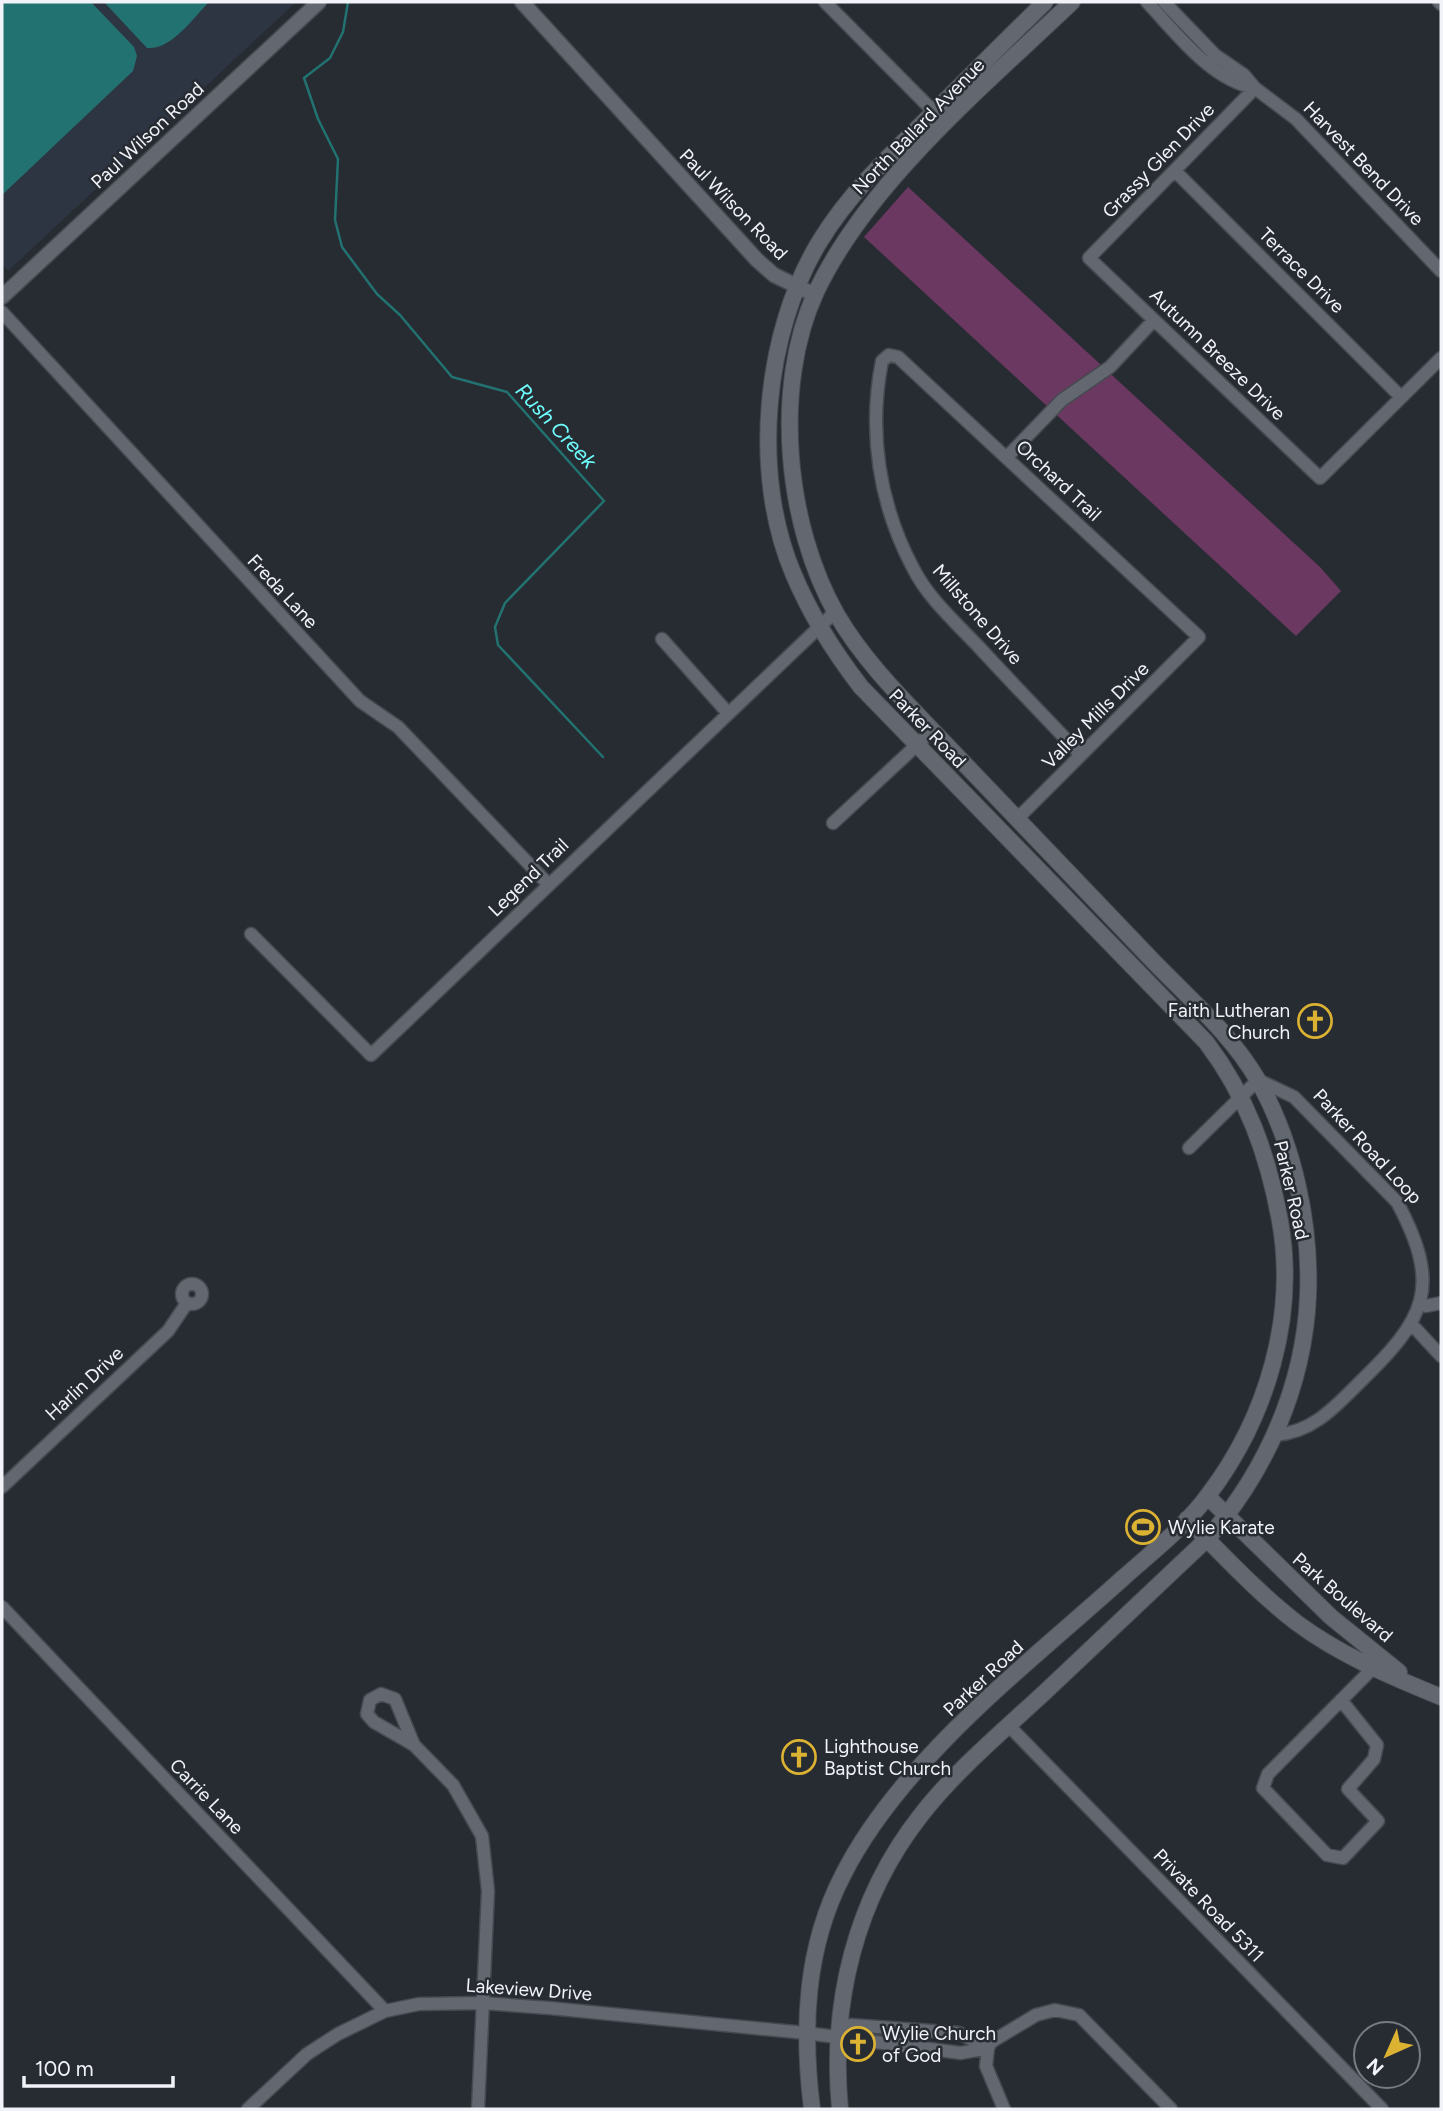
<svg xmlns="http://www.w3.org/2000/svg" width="1443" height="2111" font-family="Figtree,sans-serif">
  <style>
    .built { fill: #2e3542 }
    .green { fill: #6b3861 }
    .water { fill: #227271 }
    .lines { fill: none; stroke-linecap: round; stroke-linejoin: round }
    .stream { stroke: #227271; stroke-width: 2.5 }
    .minor-casing { stroke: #46494f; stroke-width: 15 }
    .tertiary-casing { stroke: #46494f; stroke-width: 17 }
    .secondary-casing { stroke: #46494f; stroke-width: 18 }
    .minor { stroke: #636770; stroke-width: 12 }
    .tertiary { stroke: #636770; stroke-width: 14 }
    .secondary { stroke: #636770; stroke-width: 16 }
    .labels { text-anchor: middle; stroke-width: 5; stroke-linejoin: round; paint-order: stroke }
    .street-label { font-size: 19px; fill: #f1f3f8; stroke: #272b32 }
    .poi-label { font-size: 19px; fill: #f1f3f8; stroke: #272b32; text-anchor: start }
    .water-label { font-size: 21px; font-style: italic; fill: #6efefd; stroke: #272b32 }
  </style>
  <rect width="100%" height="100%" fill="#272b32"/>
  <path class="built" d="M2 2H296L8 271 2 264Z"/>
  <path class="green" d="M908 187 1320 567 1341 591 1296 636 864 237Z"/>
  <path class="water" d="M2 2H91L134 47 137 56 133 71 2 195Z
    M104 2H209C193 18 172 50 147 48Z"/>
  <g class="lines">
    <path class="stream" d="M348 2 343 32 330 58 304 78 318 119 338 159 335 220 342 247 377 294 400 315 452 377 507 392 604 501 505 603 495 627 498 645 603 757"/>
    <g class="minor-casing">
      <path id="minor" d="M825 2 939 117
        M1147 2C1176 33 1211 80 1255 88
        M1164 2 1215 55 1244 75 1255 88 1296 119 1441 271
        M1439 2 1441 4
        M1255 88 1089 258 1320 478 1441 358
        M1175 171 1401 397
        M2 312 360 701 398 727 548 884
        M1007 457 1062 400 1110 367 1154 320
        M662 639 727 712
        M1017 819 1199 637 898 357 889 355 882 361C868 432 879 504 913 568 928 598 956 623 978 646 1012 683 1047 719 1081 755
        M833 823 933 730
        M251 934 371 1055 835 612
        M1189 1148 1258 1080 1294 1097 1397 1202C1443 1288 1425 1319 1360 1382 1335 1407 1313 1432 1276 1435
        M182 1294a10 10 0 1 1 20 0a10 10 0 1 1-20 0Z
        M1426 1306 1441 1303
        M1415 1328 1441 1356
        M2 1487 168 1331 187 1303
        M2 1607 385 2011
        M1341 1700 1377 1745 1374 1759 1348 1789 1378 1821 1343 1858 1327 1855 1263 1788 1268 1774 1374 1667
        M1009 1726 1382 2109
        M414 1745 395 1699 381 1694 370 1700 367 1714 374 1722 414 1745 453 1785 482 1836 488 1891 478 2109
        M841 2040 851 2025 959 2033 988 2048
        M988 2048 986 2066 1004 2109
        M248 2109 307 2054 338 2034 385 2011 419 2004 482 2003 549 2008 806 2033 961 2053 988 2048 991 2042 1036 2015 1055 2010 1079 2015 1171 2109"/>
    </g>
    <g class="tertiary-casing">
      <path id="tertiary" d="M522 2 757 260 774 275 815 295
        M2 297 319 2"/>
    </g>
    <g class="secondary-casing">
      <path id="secondary" d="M1208 1497 1331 1617 1399 1672
        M1187 1519C1223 1555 1257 1592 1297 1623 1340 1655 1392 1677 1441 1697
        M812 2109C802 2029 805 1948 843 1875 901 1760 1028 1664 1123 1578 1152 1552 1186 1526 1209 1494 1267 1417 1297 1316 1280 1221 1268 1155 1247 1096 1206 1042L861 687C834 652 810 614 793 573 751 474 764 332 820 241 850 192 892 153 932 114 970 76 1007 39 1045 2
        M840 2109C830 2004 855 1899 921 1815 956 1770 1003 1731 1045 1692 1099 1641 1153 1590 1207 1539 1266 1472 1304 1386 1308 1296 1311 1224 1294 1145 1259 1082 1232 1035 1192 1001 1155 963 1089 894 1023 825 957 756 915 711 868 668 837 615 786 526 772 387 816 292 868 182 984 86 1072 2"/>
    </g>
    <use href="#minor" class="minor"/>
    <use href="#tertiary" class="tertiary"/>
    <use href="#secondary" class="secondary"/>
  </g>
  <defs>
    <g id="church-ring" transform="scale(1.75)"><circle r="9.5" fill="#272b32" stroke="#dcb233" stroke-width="1.5"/><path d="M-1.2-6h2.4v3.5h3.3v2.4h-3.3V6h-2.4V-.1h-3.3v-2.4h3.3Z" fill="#dcb233"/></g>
    <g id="stadium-ring" transform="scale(1.75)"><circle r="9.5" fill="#272b32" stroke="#dcb233" stroke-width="1.5"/><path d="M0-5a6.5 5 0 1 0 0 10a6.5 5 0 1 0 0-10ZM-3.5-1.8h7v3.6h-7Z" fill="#dcb233"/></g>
  </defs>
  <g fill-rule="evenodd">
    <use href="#church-ring" x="1315" y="1021"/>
    <use href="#stadium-ring" x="1143" y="1527"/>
    <use href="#church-ring" x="799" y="1757"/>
    <use href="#church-ring" x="858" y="2044"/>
  </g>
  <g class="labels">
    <g class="street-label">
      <text transform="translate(918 126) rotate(-46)" y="7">North Ballard Avenue</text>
      <text transform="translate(147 135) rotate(-43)" y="7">Paul Wilson Road</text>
      <text transform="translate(1158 160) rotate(-46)" y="7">Grassy Glen Drive</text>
      <text transform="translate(1364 163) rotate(46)" y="7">Harvest Bend Drive</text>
      <text transform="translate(734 204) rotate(46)" y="7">Paul Wilson Road</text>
      <text transform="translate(1302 270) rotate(45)" y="7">Terrace Drive</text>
      <text transform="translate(1218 354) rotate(44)" y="7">Autumn Breeze Drive</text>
      <text transform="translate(1059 480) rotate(43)" y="7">Orchard Trail</text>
      <text transform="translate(283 591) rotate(47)" y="7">Freda Lane</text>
      <text transform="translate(978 614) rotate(49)" y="7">Millstone Drive</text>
      <text transform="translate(1095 715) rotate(-45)" y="7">Valley Mills Drive</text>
      <text transform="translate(928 728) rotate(46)" y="7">Parker Road</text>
      <text transform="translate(528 877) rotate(-44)" y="7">Legend Trail</text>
      <text transform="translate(1368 1146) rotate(47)" y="7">Parker Road Loop</text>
      <text transform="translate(1292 1190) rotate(77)" y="7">Parker Road</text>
      <text transform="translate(84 1383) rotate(-43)" y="7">Harlin Drive</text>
      <text transform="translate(1343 1597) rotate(41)" y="7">Park Boulevard</text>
      <text transform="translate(983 1678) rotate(-43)" y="7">Parker Road</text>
      <text transform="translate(207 1796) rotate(46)" y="7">Carrie Lane</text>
      <text transform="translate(1209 1905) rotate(46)" y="7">Private Road 5311</text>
      <text transform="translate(529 1989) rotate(4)" y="7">Lakeview Drive</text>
    </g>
    <g class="poi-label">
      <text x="1290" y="1017" text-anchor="end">Faith Lutheran<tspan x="1290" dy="22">Church</tspan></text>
      <text x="1168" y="1534">Wylie Karate</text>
      <text x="824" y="1753">Lighthouse<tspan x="824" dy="22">Baptist Church</tspan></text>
      <text x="882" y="2040">Wylie Church<tspan x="882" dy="22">of God</tspan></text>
    </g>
    <g class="water-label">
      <text transform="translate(556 426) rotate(47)" y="7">Rush Creek</text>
    </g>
  </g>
  <rect width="1443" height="2111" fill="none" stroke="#f1f3f8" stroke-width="7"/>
  <g transform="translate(1387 2055) rotate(225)"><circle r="33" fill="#272b32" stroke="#787b81" stroke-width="2"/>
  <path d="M0-5L12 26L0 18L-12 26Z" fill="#dcb233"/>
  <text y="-10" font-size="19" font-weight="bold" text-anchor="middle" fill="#f1f3f8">N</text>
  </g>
  <path d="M24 2076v10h149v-10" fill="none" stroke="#f1f3f8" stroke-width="3.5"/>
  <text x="35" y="2076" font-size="21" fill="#f1f3f8" stroke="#272b32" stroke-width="5" paint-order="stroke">100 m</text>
</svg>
